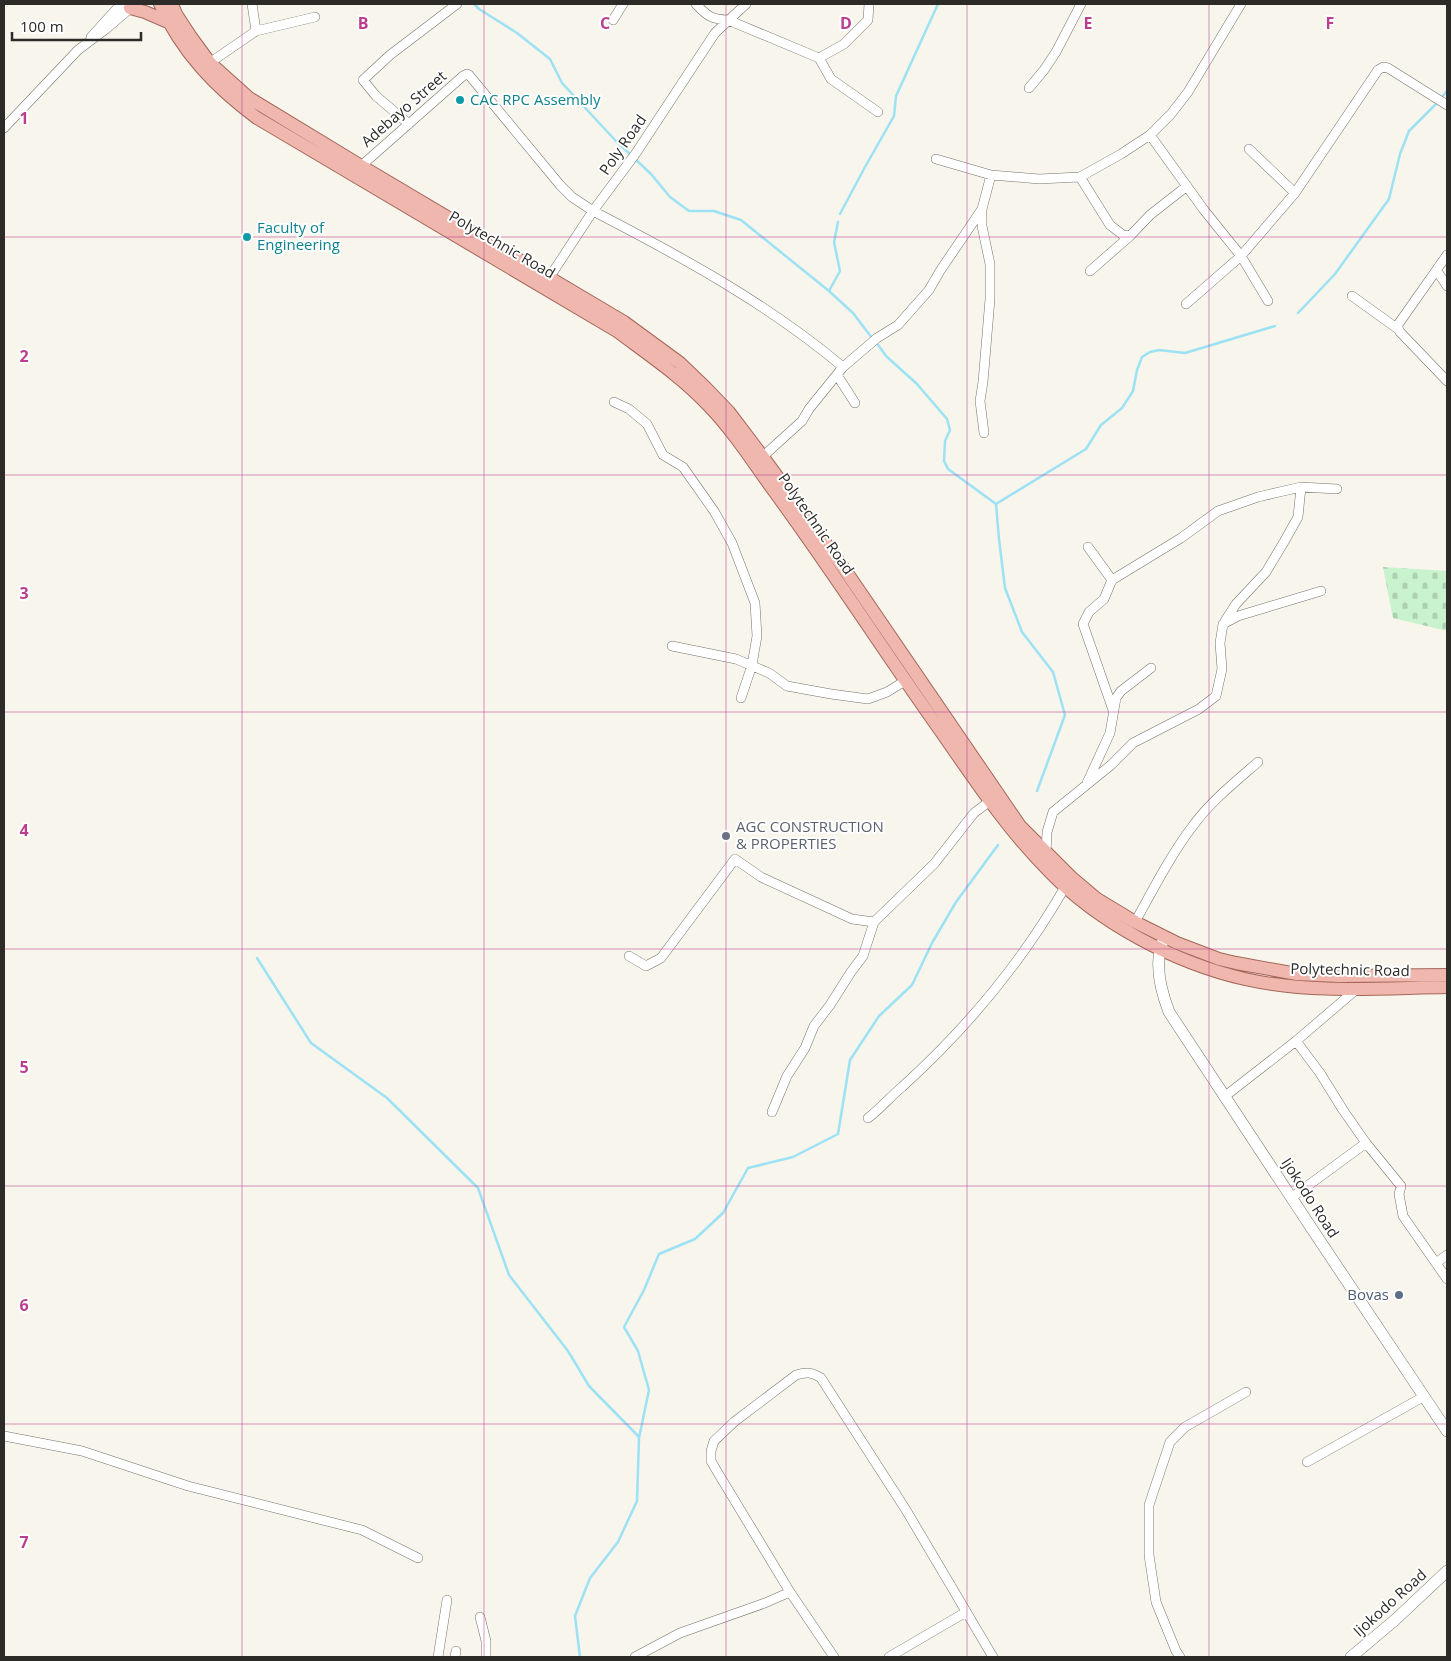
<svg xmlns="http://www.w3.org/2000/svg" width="1451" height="1661" font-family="'Open Sans',sans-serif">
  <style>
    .cemetery { fill: url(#cemetery-stones) }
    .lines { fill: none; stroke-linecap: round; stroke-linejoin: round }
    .stream { stroke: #9ce2f4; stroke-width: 2.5 }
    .street-casing { stroke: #75736c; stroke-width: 10 }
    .secondary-casing { stroke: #75736c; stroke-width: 12 }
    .primary-casing { stroke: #a4675b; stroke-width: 14 }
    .street { stroke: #fff; stroke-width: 9 }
    .secondary { stroke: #fff; stroke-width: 11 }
    .primary { stroke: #efb7ad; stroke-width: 12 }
    .grid { fill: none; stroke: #bc3f8f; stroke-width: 1; stroke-opacity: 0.55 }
    .culture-dot { fill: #0f9aa8; stroke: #fff; stroke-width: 2 }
    .worship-dot { fill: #6b7280; stroke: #fff; stroke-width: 2 }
    .service-dot { fill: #5c6f8a; stroke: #fff; stroke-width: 2 }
    .labels { text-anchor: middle; stroke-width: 4; stroke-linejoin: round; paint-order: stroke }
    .culture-label { font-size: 15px; fill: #0d838f; stroke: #fff; text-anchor: start }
    .street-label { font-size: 15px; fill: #2c2b28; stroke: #fff }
    .worship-label { font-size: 15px; fill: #5b616d; stroke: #fff; text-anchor: start }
    .service-label { font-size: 15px; fill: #4e5e75; stroke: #fff; text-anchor: end }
    .grid-label { font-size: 16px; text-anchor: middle; font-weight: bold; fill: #bc3f8f; stroke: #fff; stroke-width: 4; stroke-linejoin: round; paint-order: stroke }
  </style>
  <defs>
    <pattern id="cemetery-stones" width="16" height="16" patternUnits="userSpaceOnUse" patternTransform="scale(1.25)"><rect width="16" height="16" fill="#c8f3cd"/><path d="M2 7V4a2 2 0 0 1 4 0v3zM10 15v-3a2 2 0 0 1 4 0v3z" fill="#acd0b0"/></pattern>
  </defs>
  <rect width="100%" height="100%" fill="#f7f5ec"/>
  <path class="cemetery" d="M1383 567 1447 571V631L1393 618Z"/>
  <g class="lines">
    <path class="stream" d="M474 4 479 9 517 33 550 59 562 83 615 140 651 174 670 197 689 211H714L741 220 829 291 853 313 872 338
      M840 214 865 167 894 116 896 96 938 4
      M829 291 840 271 834 242 838 222
      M1298 313 1335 274 1389 199 1400 154 1409 131 1436 104 1447 91
      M876 342 886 356 917 384 947 419 950 430 945 441 944 461 948 469 996 504 999 539 1005 588 1022 632 1053 672 1065 715 1037 791
      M996 504 1086 449 1101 425 1122 408 1133 391 1137 370 1142 357 1150 352 1159 350 1185 353 1275 326
      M257 958 311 1043 387 1098 478 1188 509 1275 568 1351 589 1386 639 1437
      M580 1657 575 1616 590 1578 618 1542 637 1501 639 1438 649 1390 638 1351 624 1327 644 1290 659 1254 695 1239 723 1213 748 1168 793 1157 838 1134 850 1060 879 1016 912 985 932 943 956 902 998 845"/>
    <g class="street-casing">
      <path id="street" d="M252 4 256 31
        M696 4C707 16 711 19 728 20L819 58 831 79 878 112
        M613 20 623 4
        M91 37 121 4
        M819 58 844 44 868 20 869 4
        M205 66 256 31 315 17
        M1029 88 1044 70 1056 52 1081 4
        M409 124 376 96 363 80 390 55 457 4
        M4 128 78 50 106 29 134 5
        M1150 135 1204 210 1241 256 1268 301
        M1249 149 1295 193
        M936 159 991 175 1039 179 1080 177 1121 154 1150 135 1171 114 1188 92 1241 4
        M361 166 463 76 467 74 469 75 560 185 572 197 593 211C680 256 767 303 843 367
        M1080 177 1110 225 1123 235 1130 236 1150 215 1187 186
        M982 209V226L990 264V299L983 382 980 401 984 433
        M1447 255 1397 326 1400 332 1447 381
        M1090 271 1130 236
        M1437 271 1447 286
        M547 281 593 211 636 153 715 33 746 4
        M1352 296 1398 329
        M1186 304 1241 256 1295 193 1378 70 1383 67 1388 68 1447 105
        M837 375 855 403
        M614 402 629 409 647 424 663 455 683 467 714 511 732 543 755 603 757 636 752 665 741 698
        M759 460 802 421 809 409 843 367 877 338 898 325 929 290 940 271 982 209 991 175
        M1088 547 1112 580
        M1225 621 1236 604 1266 572 1284 542 1298 517 1301 487
        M672 646 736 659 769 673 787 686 831 694 868 699 887 692 905 681
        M1113 710 1083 624 1089 612 1104 599 1112 580 1181 538 1218 511 1258 497 1301 487 1337 489
        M1087 783 1110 733 1116 698 1121 691 1151 668
        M1046 853 1047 832 1053 812 1111 765 1133 743 1199 709 1216 696 1222 669 1220 643 1223 624 1238 616 1321 591
        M1135 922C1153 890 1170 856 1192 827 1210 802 1235 782 1258 762
        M629 956 646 966 661 958 735 859 761 877 852 919 874 922
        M1296 1041 1320 1073 1343 1110 1366 1143 1401 1186 1399 1194 1403 1216 1447 1279
        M1224 1097 1296 1041 1358 988
        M772 1112 787 1076 805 1048 814 1026 830 1005 851 972 863 956 874 922 934 864 974 813 990 801
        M868 1118C880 1109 890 1097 902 1087 966 1029 1022 962 1065 887
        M1291 1198 1366 1143
        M1436 1263 1447 1255
        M4 1436 82 1451 188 1486 362 1530 418 1558
        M1307 1462 1423 1397
        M790 1592 834 1657
        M480 1617 486 1641V1657
        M438 1657 447 1600
        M455 1657 456 1651
        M635 1657 680 1633 765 1603 790 1592 718 1473 711 1461V1451L714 1441 734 1422 796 1375C806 1372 812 1372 821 1378L906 1510 993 1657
        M889 1657 966 1612
        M1180 1657 1176 1651 1156 1602 1149 1555V1505L1170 1442 1185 1427 1246 1392"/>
    </g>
    <g class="secondary-casing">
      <path id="secondary" d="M1163 941C1154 962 1161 991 1169 1012L1316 1235 1447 1431
        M1351 1657 1395 1620 1447 1571"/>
    </g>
    <g class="primary-casing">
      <path id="primary" d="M160 4C182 52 215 87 257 118L617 331C649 355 682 377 709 406 734 432 753 462 774 491 830 567 881 647 935 723 971 774 1005 827 1049 871 1099 923 1175 963 1245 979 1311 994 1380 988 1447 987
        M172 4 176 14 191 37 210 63 249 98 361 166 624 322 680 363 705 387 729 412 763 457 845 570 1020 826 1071 877 1097 899 1135 922 1177 943 1219 959 1236 963 1297 974 1338 976 1447 975
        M130 8 145 12 168 22"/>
    </g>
    <use href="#street" class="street"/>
    <use href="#secondary" class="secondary"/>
    <use href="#primary" class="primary"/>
  </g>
  <path class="grid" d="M242 4V1657M484 4V1657M726 4V1657M967 4V1657M1209 4V1657M4 237H1447M4 475H1447M4 712H1447M4 949H1447M4 1186H1447M4 1424H1447"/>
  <g class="culture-dot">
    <circle cx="460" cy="100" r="5"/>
    <circle cx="247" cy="237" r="5"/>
  </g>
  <circle class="worship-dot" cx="726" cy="836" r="5"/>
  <circle class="service-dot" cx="1399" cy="1295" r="5"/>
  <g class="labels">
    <g class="culture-label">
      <text x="470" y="105">CAC RPC Assembly</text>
      <text x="257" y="233">Faculty of<tspan x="257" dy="17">Engineering</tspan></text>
    </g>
    <g class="street-label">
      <text transform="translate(404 109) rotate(-41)" y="5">Adebayo Street</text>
      <text transform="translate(623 145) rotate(-55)" y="5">Poly Road</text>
      <text transform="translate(502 245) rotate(30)" y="5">Polytechnic Road</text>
      <text transform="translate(816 524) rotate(55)" y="5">Polytechnic Road</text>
      <text transform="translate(1350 970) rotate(1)" y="5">Polytechnic Road</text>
      <text transform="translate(1310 1198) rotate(57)" y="5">Ijokodo Road</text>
      <text transform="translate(1390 1603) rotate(-42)" y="5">Ijokodo Road</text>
    </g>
    <g class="worship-label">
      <text x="736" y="832">AGC CONSTRUCTION<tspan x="736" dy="17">&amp; PROPERTIES</tspan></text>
    </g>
    <g class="service-label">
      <text x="1389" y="1300">Bovas</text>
    </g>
  </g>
  <g class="grid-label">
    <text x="363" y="29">B</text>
    <text x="605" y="29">C</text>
    <text x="846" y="29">D</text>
    <text x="1088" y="29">E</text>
    <text x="1330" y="29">F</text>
    <text x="24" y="124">1</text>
    <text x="24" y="362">2</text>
    <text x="24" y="599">3</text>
    <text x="24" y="836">4</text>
    <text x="24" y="1073">5</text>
    <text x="24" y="1311">6</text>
    <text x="24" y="1548">7</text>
  </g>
  <rect width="1451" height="1661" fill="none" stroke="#2c2b28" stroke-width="10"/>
  <path d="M12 32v8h129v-8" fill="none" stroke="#2c2b28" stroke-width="2.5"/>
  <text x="20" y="32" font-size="15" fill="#2c2b28" stroke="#ffffff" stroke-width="4" paint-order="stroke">100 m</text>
</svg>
